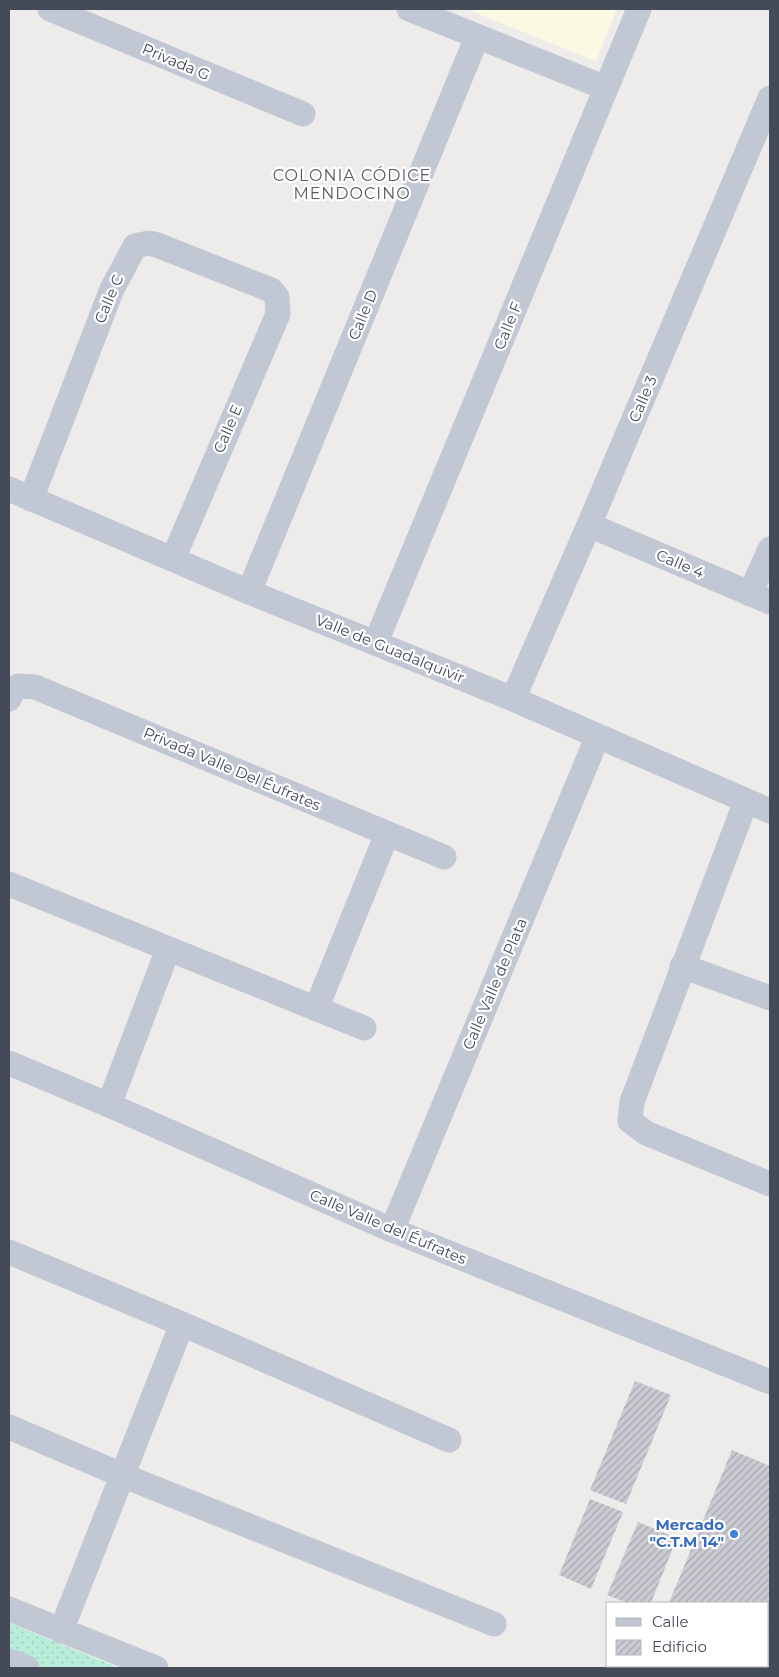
<svg xmlns="http://www.w3.org/2000/svg" width="779" height="1677" font-family="Montserrat,sans-serif">
  <style>
    .commercial { fill: #fbf9e2 }
    .park { fill: url(#park-dots) }
    .building { fill: url(#building-hatch) }
    .lines { fill: none; stroke-linecap: round; stroke-linejoin: round }
    .minor { stroke: #c1c7d3; stroke-width: 25 }
    .shop-dot { fill: #3f7fe0; stroke: #fff; stroke-width: 2 }
    .labels { text-anchor: middle; stroke-width: 4.5; stroke-linejoin: round; paint-order: stroke }
    .street-label { font-size: 15px; fill: #444a58; stroke: #fff }
    .shop-label { font-size: 15px; font-weight: bold; fill: #366cbe; stroke: #fff; text-anchor: end }
    .neighbourhood-label { font-size: 16px; letter-spacing: 1px; fill: #585a60; stroke: #fff }
  </style>
  <defs>
    <pattern id="park-dots" width="8" height="8" patternUnits="userSpaceOnUse" patternTransform="scale(1.25)"><rect width="8" height="8" fill="#b8edd9"/><path d="M2 2h.1M6 6h.1" fill="none" stroke="#9fcdbc" stroke-width="1.8" stroke-linecap="round"/></pattern>
    <pattern id="building-hatch" width="6" height="6" patternUnits="userSpaceOnUse" patternTransform="scale(1.25)"><rect width="6" height="6" fill="#cbccd3"/><path d="M-1 1l2-2M0 6l6-6M5 7l2-2" fill="none" stroke="#a6a8ae"/></pattern>
  </defs>
  <rect width="100%" height="100%" fill="#eeeceb"/>
  <path class="commercial" d="M466 9H617L596 61Z"/>
  <path class="park" d="M9 1623 119 1668H41L9 1655Z"/>
  <path class="building" d="M635 1381 671 1395 626 1504 590 1490Z
    M732 1450 770 1466V1662L768 1668H659L653 1666H768V1603H669Z
    M590 1499 623 1512 591 1589 559 1575Z
    M638 1522 677 1538 651 1603H628L607 1595Z"/>
  <g class="lines">
    <path class="minor" d="M50 9 303 114
      M409 9 606 88
      M9 489 249 592 513 699 770 811
      M31 499 112 289 135 246 149 243 157 245 271 290 277 297 278 314 173 559
      M589 525 770 602
      M249 592 477 37
      M750 594 770 549
      M376 642 639 9
      M9 699 13 690 19 686 35 687 444 857
      M513 699 589 525 770 98
      M746 801 632 1102 630 1121 646 1133 770 1184
      M9 884 364 1028
      M682 966 770 998
      M316 1009 387 834
      M9 1063 109 1105 392 1230 770 1382
      M109 1105 168 949
      M392 1230 597 738
      M9 1252 182 1324 449 1440
      M9 1427 124 1476 494 1624
      M9 1609 156 1668
      M61 1631 182 1324
      M9 1661 27 1668"/>
  </g>
  <circle class="shop-dot" cx="734" cy="1534" r="5"/>
  <g class="labels">
    <g class="street-label">
      <text transform="translate(176 62) rotate(23)" y="5">Privada G</text>
      <text transform="translate(109 299) rotate(-67)" y="5">Calle C</text>
      <text transform="translate(363 315) rotate(-68)" y="5">Calle D</text>
      <text transform="translate(508 326) rotate(-68)" y="5">Calle F</text>
      <text transform="translate(643 399) rotate(-67)" y="5">Calle 3</text>
      <text transform="translate(228 429) rotate(-67)" y="5">Calle E</text>
      <text transform="translate(680 564) rotate(23)" y="5">Calle 4</text>
      <text transform="translate(390 649) rotate(22)" y="5">Valle de Guadalquivir</text>
      <text transform="translate(232 769) rotate(23)" y="5">Privada Valle Del Éufrates</text>
      <text transform="translate(495 984) rotate(-67)" y="5">Calle Valle de Plata</text>
      <text transform="translate(388 1227) rotate(23)" y="5">Calle Valle del Éufrates</text>
    </g>
    <g class="shop-label">
      <text x="724" y="1530">Mercado<tspan x="724" dy="17">"C.T.M 14"</tspan></text>
    </g>
    <g class="neighbourhood-label">
      <text x="352" y="181">COLONIA CÓDICE<tspan x="352" dy="18">MENDOCINO</tspan></text>
    </g>
  </g>
  <rect width="779" height="1677" fill="none" stroke="#444a58" stroke-width="20"/>
  <rect x="606" y="1602" width="162" height="65" fill="#ffffff" stroke="#b4b7bc"/>
  <rect x="616" y="1618" width="25" height="8" fill="#c1c7d3" stroke="#b4b7bc"/>
  <text x="652" y="1627" font-size="15" fill="#444a58">Calle</text>
  <rect x="616" y="1640" width="25" height="15" fill="url(#building-hatch)" stroke="#b4b7bc"/>
  <text x="652" y="1652" font-size="15" fill="#444a58">Edificio</text>
</svg>
